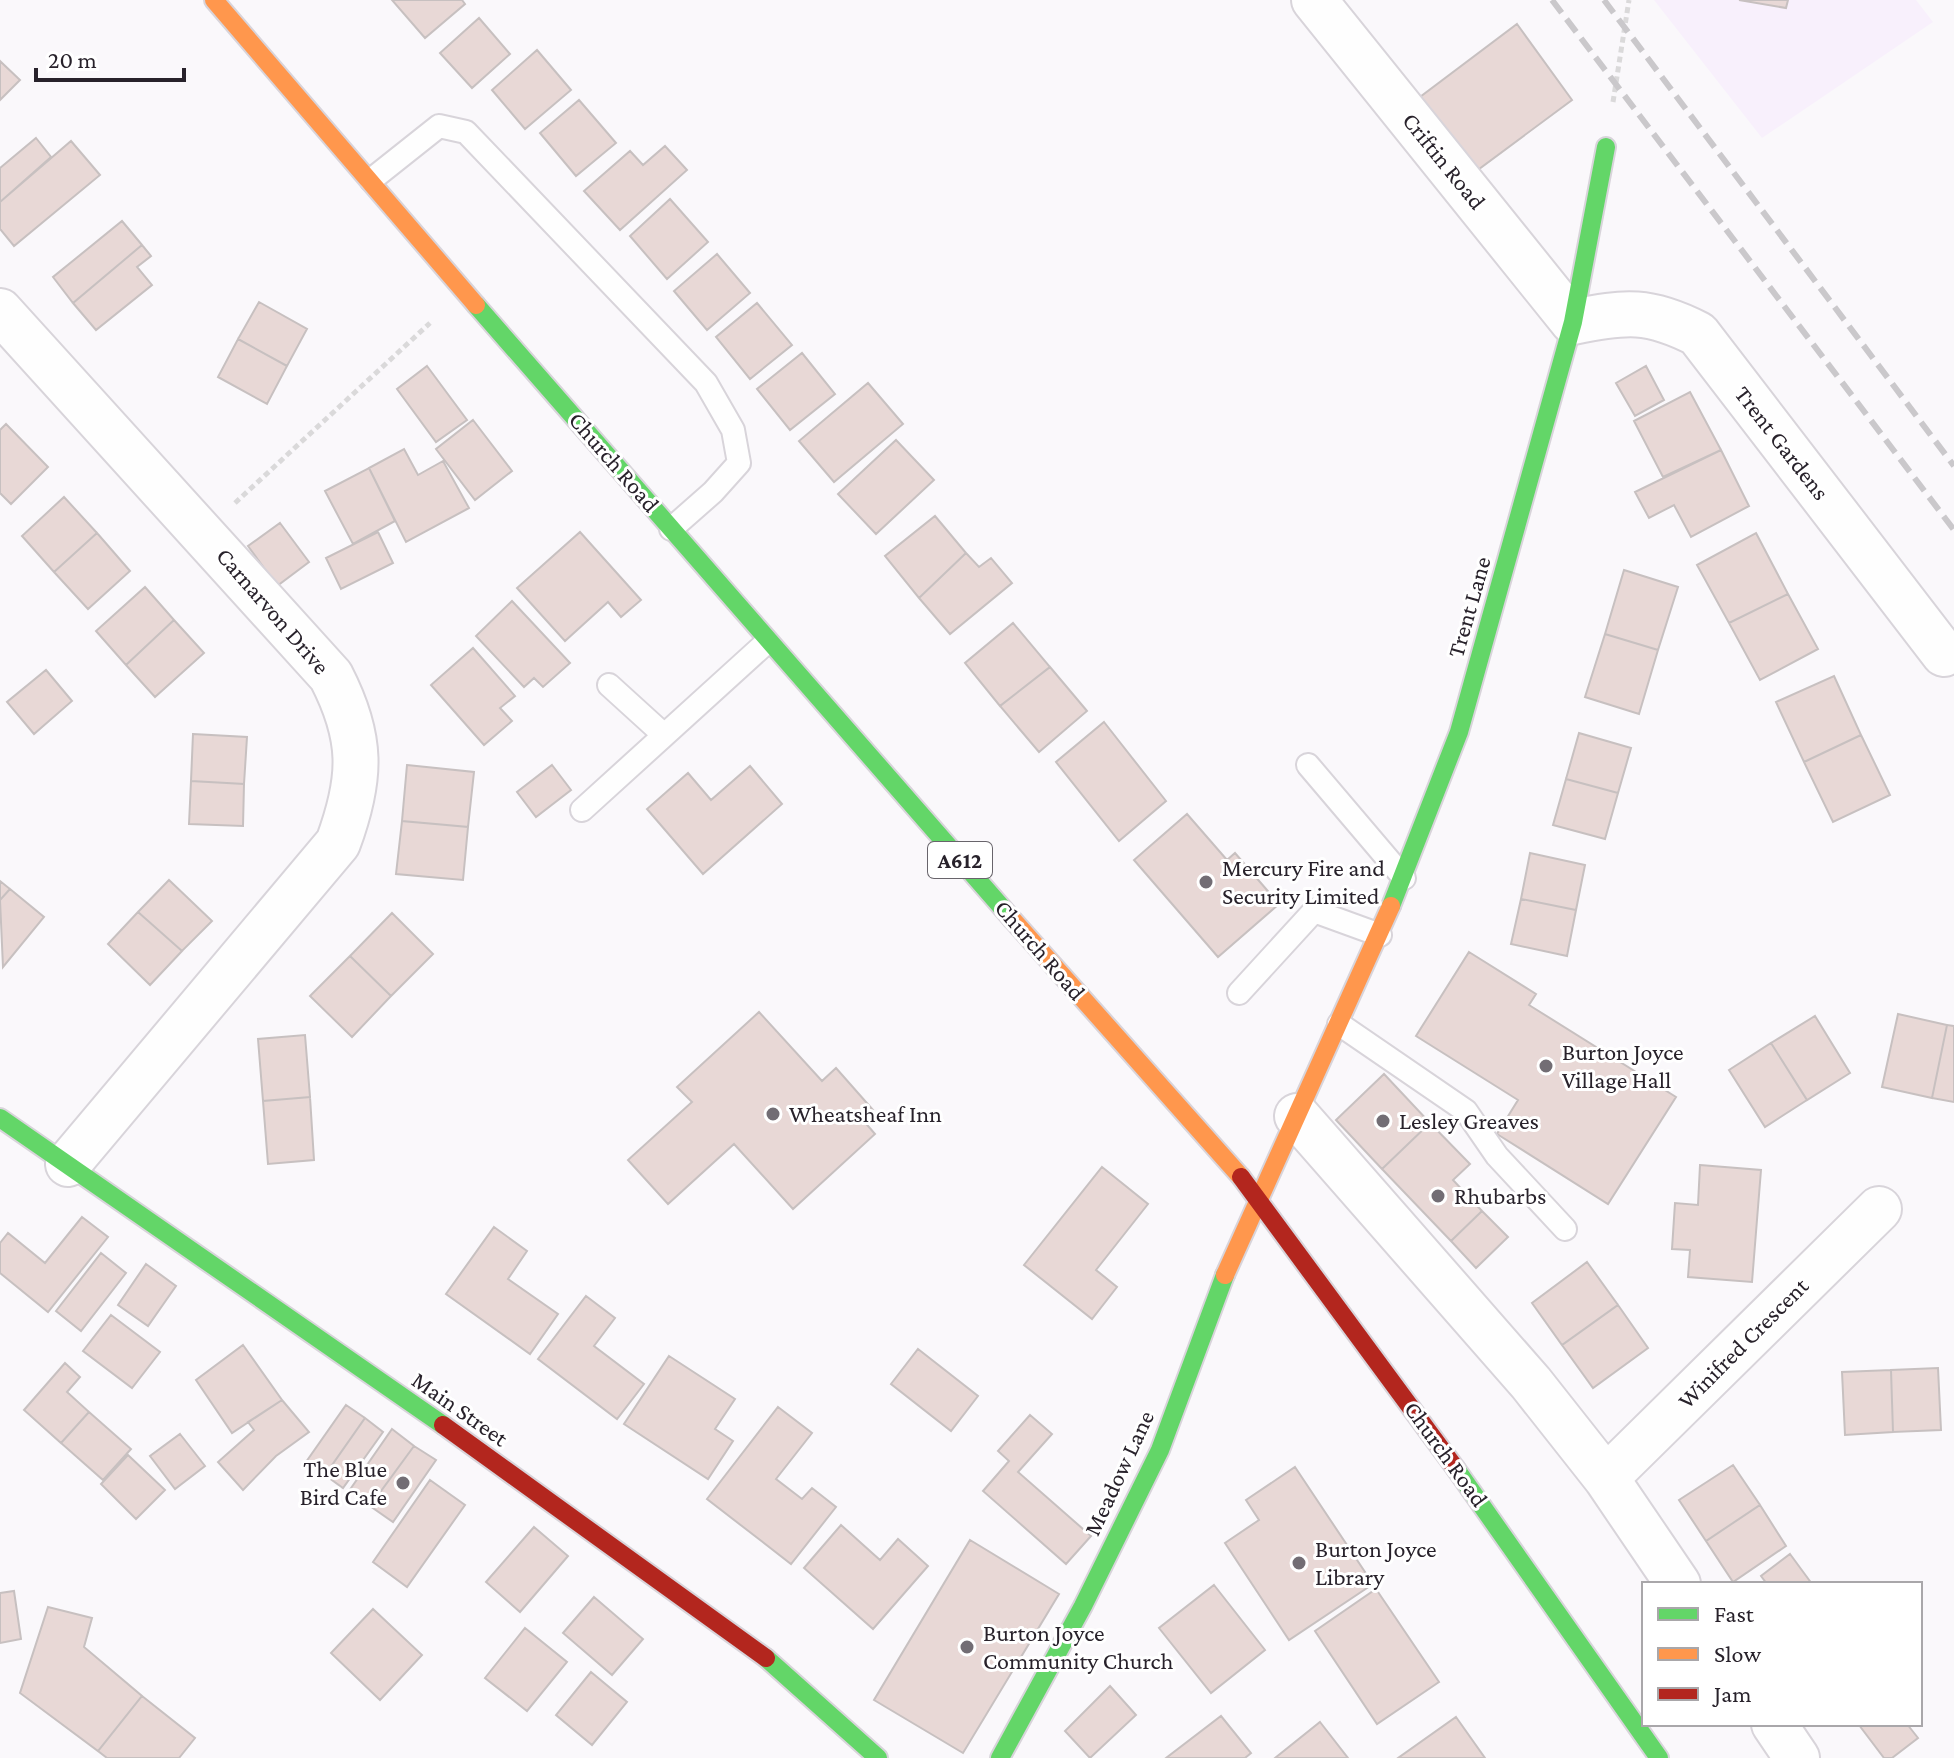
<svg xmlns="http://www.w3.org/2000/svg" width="1954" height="1758" font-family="'Crimson Pro',serif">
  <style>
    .industrial { fill: #f8f0fc }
    .building { fill: #e8d8d6; stroke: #c7c0c0; stroke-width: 2 }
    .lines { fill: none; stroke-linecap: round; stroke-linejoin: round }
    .lane-casing { stroke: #d8d4da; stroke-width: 26 }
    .street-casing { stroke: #d8d4da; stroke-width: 48 }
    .fast-casing { stroke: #d8d4da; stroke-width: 22 }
    .slow-casing { stroke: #d8d4da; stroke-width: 22 }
    .jam-casing { stroke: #d8d4da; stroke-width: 22 }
    .path { stroke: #dad9da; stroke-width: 5; stroke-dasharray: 6 4; stroke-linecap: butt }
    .lane { stroke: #fefefe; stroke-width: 22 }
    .street { stroke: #fefefe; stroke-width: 44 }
    .fast { stroke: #63d668; stroke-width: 18 }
    .slow { stroke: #ff974d; stroke-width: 18 }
    .jam { stroke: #b3261e; stroke-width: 18 }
    .rail { stroke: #cac8cb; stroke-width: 6; stroke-dasharray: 16 8; stroke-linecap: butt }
    .poi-dot { fill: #726d74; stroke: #fff; stroke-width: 3 }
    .labels { text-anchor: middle; stroke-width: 6; stroke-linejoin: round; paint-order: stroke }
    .shield { fill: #fff; stroke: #68646b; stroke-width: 2 }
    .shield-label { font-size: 22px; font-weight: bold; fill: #28222b }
    .street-label { font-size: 24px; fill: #28222b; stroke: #fff }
    .poi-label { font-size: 24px; fill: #28222b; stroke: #fff; text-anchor: start }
  </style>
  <rect width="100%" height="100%" fill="#faf8fb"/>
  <path class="industrial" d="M1654 0H1916L1933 22 1762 138Z"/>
  <path class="building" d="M392 0H462L465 4 425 38Z
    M1739 0H1788L1786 8Z
    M479 18 510 54 472 88 440 53Z
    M1517 24 1572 100 1475 172 1420 97Z
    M537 50 571 90 525 129 492 90Z
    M0 61 20 80 0 100Z
    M579 100 616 143 576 176 540 133Z
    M36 138 51 157 0 202V168Z
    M71 141 100 175 14 246 0 229V202Z
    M665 146 687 170 620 230 584 191 630 151 643 165Z
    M670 199 708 242 667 279 630 236Z
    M122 221 142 245 73 303 53 277Z
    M142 245 151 256 137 267 152 285 96 330 73 303Z
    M717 254 750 293 707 330 674 291Z
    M259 302 307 329 287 366 238 339Z
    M757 303 792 345 750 379 716 337Z
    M238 339 287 366 267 404 218 377Z
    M802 353 835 394 790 430 757 389Z
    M427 366 467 420 436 442 397 389Z
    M1646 366 1664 400 1635 416 1616 383Z
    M868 383 903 424 834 482 799 441Z
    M1690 392 1721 450 1663 477 1634 421Z
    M473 420 512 471 475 500 436 449Z
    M6 424 48 467 11 504 0 493V430Z
    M896 440 934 480 876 534 838 494Z
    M404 449 418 475 443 461 469 508 406 542 369 468Z
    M1721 450 1749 506 1691 537 1674 505 1649 518 1635 492Z
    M369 468 395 521 353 544 325 491Z
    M64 497 97 533 54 572 22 536Z
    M935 516 966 553 919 598 885 556Z
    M280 523 309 562 277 586 248 546Z
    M378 532 393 563 341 589 326 558Z
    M580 532 641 600 621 617 608 602 565 641 517 588Z
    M97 533 130 571 88 609 54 572Z
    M1756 533 1788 594 1729 623 1697 565Z
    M966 553 979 567 991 558 1012 583 950 634 919 598Z
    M1624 570 1678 587 1658 650 1605 634Z
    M145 587 174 620 126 665 96 631Z
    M1788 594 1818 649 1760 680 1729 623Z
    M512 601 570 663 543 687 534 678 524 687 476 636Z
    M174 620 204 653 155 697 126 665Z
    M1013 623 1050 667 1000 706 965 663Z
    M1605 634 1658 650 1639 714 1585 697Z
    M473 648 515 696 500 708 512 721 484 745 431 685Z
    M1050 667 1087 711 1039 752 1000 706Z
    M46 670 72 701 34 734 7 702Z
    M1834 676 1861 735 1804 762 1776 702Z
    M1104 722 1166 801 1119 841 1056 762Z
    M1579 733 1631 748 1618 793 1566 779Z
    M193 734 247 737 244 784 191 781Z
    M1861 735 1890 795 1833 822 1804 762Z
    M407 765 474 772 468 827 402 821Z
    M552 765 571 790 536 817 517 792Z
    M750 766 782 804 703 874 647 809 688 773 711 800Z
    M1566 779 1618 793 1605 839 1553 825Z
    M191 781 244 784 243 826 189 824Z
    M1187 814 1227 860 1235 853 1279 904 1218 957 1134 860Z
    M402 821 468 827 463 880 396 874Z
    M1530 853 1585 865 1576 910 1521 899Z
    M169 880 212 921 182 951 138 912Z
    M0 881 10 889 0 900Z
    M10 889 44 917 3 967 0 900Z
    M1521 899 1576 910 1567 956 1511 944Z
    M138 912 182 951 150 985 108 944Z
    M392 913 433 954 391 996 350 956Z
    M1469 952 1536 994 1529 1005 1676 1097 1608 1204 1497 1134 1518 1100 1416 1036Z
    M350 956 391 996 352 1037 310 996Z
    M759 1012 822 1081 836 1068 873 1110 862 1119 875 1134 793 1209 734 1144 668 1204 628 1160 692 1102 677 1087Z
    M1898 1014 1947 1025 1932 1098 1882 1087Z
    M1815 1016 1850 1073 1807 1100 1771 1043Z
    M1947 1025 1954 1026V1102L1932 1098Z
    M305 1035 310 1097 263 1101 258 1039Z
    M1771 1043 1807 1100 1765 1127 1729 1070Z
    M1384 1074 1430 1123 1382 1169 1336 1120Z
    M310 1097 314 1160 268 1164 263 1101Z
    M1430 1123 1470 1164 1453 1180 1482 1211 1451 1241 1382 1169Z
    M1700 1165 1761 1170 1752 1282 1688 1277 1690 1250 1672 1249 1675 1203 1698 1205Z
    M1102 1167 1148 1204 1096 1270 1117 1287 1092 1319 1024 1265Z
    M1482 1211 1508 1237 1476 1268 1451 1241Z
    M82 1217 108 1237 48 1312 0 1273V1243L8 1233 45 1263Z
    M494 1227 527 1251 508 1279 558 1314 530 1354 446 1294Z
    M101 1253 126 1273 81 1331 56 1311Z
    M1587 1262 1618 1305 1562 1345 1532 1303Z
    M146 1264 176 1286 148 1326 118 1305Z
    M586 1296 615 1318 594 1346 644 1384 617 1419 538 1359Z
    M1618 1305 1648 1348 1593 1388 1562 1345Z
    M111 1315 160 1352 132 1388 83 1351Z
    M243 1345 282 1400 232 1433 196 1380Z
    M918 1349 978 1396 951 1431 891 1384Z
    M669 1356 735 1399 715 1429 733 1441 708 1479 624 1424Z
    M65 1363 80 1377 67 1392 89 1412 61 1443 24 1410Z
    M1938 1368 1941 1430 1893 1432 1891 1370Z
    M1891 1370 1893 1432 1845 1435 1842 1372Z
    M282 1400 309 1432 276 1456 243 1490 218 1462 254 1430 248 1422Z
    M346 1405 365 1418 325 1475 306 1462Z
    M778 1407 812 1433 776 1479 802 1499 812 1488 836 1507 791 1564 707 1499Z
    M89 1412 131 1449 103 1480 61 1443Z
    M1030 1415 1052 1434 1018 1472 1091 1536 1066 1564 983 1491 1009 1461 998 1451Z
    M365 1418 383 1432 343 1488 325 1475Z
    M392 1429 414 1446 370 1506 349 1491Z
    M180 1434 205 1466 175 1489 150 1456Z
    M414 1446 436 1460 393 1522 370 1506Z
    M128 1455 165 1490 136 1519 101 1484Z
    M1733 1465 1760 1505 1706 1541 1679 1500Z
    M1295 1467 1373 1584 1289 1640 1225 1543 1259 1520 1246 1500Z
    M430 1480 465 1505 407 1587 373 1562Z
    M1760 1505 1786 1546 1733 1582 1706 1541Z
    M841 1525 880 1560 898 1539 928 1566 873 1629 804 1568Z
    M534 1527 568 1556 520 1612 486 1582Z
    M970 1540 1059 1594 963 1753 874 1700Z
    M1790 1554 1812 1584H1767L1761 1576Z
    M1214 1585 1265 1650 1211 1693 1159 1628Z
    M1376 1589 1439 1682 1377 1724 1315 1631Z
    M14 1591 21 1639 0 1643V1593Z
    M594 1597 643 1639 612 1675 563 1633Z
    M48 1607 92 1618 84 1647 142 1696 98 1751 20 1693Z
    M373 1609 422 1655 380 1700 331 1653Z
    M525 1628 567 1662 527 1711 485 1678Z
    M591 1672 627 1702 592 1745 556 1715Z
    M1110 1686 1136 1715 1090 1758 1065 1731Z
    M142 1696 195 1738 179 1758H107L98 1751Z
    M1221 1716 1251 1753 1245 1758H1166Z
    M1456 1717 1485 1758H1398Z
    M1320 1722 1348 1758H1275Z
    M1907 1724 1918 1738 1892 1758H1884L1859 1725Z"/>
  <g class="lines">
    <g class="lane-casing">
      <path id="lane" d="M371 180 439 126 466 132 706 383 733 430 739 463 713 492 671 529
        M609 685 664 735
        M1308 765 1404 878
        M582 810 767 642
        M1239 993 1314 911 1380 935
        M1339 1024 1466 1111 1497 1156 1565 1229"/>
    </g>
    <g class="street-casing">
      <path id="street" d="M1314 0 1573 322C1626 311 1649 309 1698 334L1944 654
        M0 311 331 676C363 738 362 778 338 843L68 1164
        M1297 1116 1531 1383 1606 1478 1678 1584
        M1606 1478 1879 1209
        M1774 1724 1797 1758"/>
    </g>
    <g class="fast-casing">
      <path id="fast" d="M476 305 1012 919
        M1391 906 1459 732 1573 322 1606 147
        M0 1118 443 1425
        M1456 1469 1659 1758
        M766 1658 878 1758
        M1000 1758 1083 1606 1160 1450 1225 1275"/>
    </g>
    <g class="slow-casing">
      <path id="slow" d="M214 0 476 305
        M1012 919 1241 1177
        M1225 1275 1391 906"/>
    </g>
    <g class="jam-casing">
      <path id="jam" d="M1241 1177 1456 1469
        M443 1425 766 1658"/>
    </g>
    <path class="path" d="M1613 102 1629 0
      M235 503 430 323"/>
    <use href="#lane" class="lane"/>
    <use href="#street" class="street"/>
    <use href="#fast" class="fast"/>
    <use href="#slow" class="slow"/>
    <use href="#jam" class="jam"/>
    <path class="rail" d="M1552 0 1954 530
      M1604 0 1954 466"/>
  </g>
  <g class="poi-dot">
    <circle cx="1206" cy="882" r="8"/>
    <circle cx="1546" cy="1066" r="8"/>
    <circle cx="773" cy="1114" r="8"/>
    <circle cx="1383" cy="1121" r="8"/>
    <circle cx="1438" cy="1196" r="8"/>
    <circle cx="403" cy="1483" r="8"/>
    <circle cx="1299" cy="1563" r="8"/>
    <circle cx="967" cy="1647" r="8"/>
  </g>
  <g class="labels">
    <rect class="shield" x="928" y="842" width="64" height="36" rx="6"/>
    <g class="shield-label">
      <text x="960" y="868">A612</text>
    </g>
    <g class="street-label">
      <text transform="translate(1444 161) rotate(51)" y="8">Criftin Road</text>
      <text transform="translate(1782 443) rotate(52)" y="8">Trent Gardens</text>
      <text transform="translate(614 462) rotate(49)" y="8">Church Road</text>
      <text transform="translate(1469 607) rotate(-74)" y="8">Trent Lane</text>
      <text transform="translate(273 611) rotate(49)" y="8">Carnarvon Drive</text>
      <text transform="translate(1040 950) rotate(49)" y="8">Church Road</text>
      <text transform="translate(1743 1343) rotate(-45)" y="8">Winifred Crescent</text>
      <text transform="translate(460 1409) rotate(35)" y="8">Main Street</text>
      <text transform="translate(1446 1454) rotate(54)" y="8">Church Road</text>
      <text transform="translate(1119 1473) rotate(-65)" y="8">Meadow Lane</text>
    </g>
    <g class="poi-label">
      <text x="1222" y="876">Mercury Fire and<tspan x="1222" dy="28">Security Limited</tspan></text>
      <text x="1562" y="1060">Burton Joyce<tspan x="1562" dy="28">Village Hall</tspan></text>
      <text x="789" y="1122">Wheatsheaf Inn</text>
      <text x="1399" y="1129">Lesley Greaves</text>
      <text x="1454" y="1204">Rhubarbs</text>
      <text x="387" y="1477" text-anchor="end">The Blue<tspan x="387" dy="28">Bird Cafe</tspan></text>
      <text x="1315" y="1557">Burton Joyce<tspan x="1315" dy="28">Library</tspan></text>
      <text x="983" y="1641">Burton Joyce<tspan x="983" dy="28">Community Church</tspan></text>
    </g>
  </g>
  <rect x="1642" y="1582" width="280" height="144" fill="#ffffff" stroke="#a9a7aa" stroke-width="2"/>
  <rect x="1658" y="1608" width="40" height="12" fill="#63d668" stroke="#a9a7aa" stroke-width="2"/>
  <text x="1714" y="1622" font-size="24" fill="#28222b">Fast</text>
  <rect x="1658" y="1648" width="40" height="12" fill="#ff974d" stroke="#a9a7aa" stroke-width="2"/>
  <text x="1714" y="1662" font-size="24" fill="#28222b">Slow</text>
  <rect x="1658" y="1688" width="40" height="12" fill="#b3261e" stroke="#a9a7aa" stroke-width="2"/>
  <text x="1714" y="1702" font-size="24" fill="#28222b">Jam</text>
  <path d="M36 68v12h148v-12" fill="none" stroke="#28222b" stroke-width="4"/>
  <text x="48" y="68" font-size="24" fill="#28222b" stroke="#ffffff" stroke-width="6" paint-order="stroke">20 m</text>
</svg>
